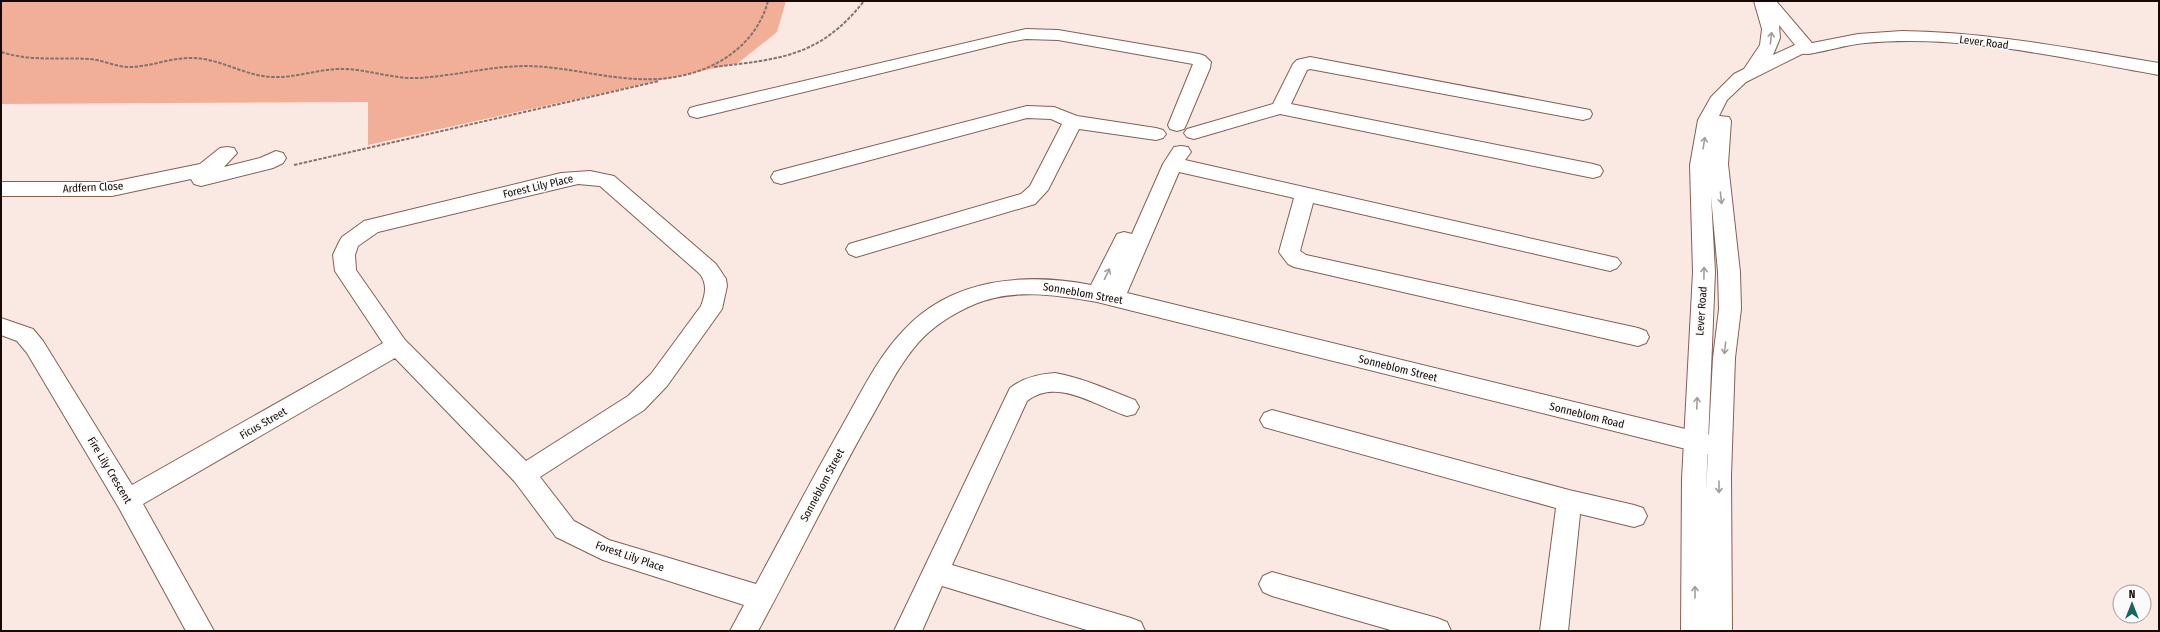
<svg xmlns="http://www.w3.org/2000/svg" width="2160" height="632" font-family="'Fira Sans Condensed',sans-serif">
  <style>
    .green { fill: #f2af97 }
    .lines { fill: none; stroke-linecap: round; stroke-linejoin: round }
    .minor-casing { stroke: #836054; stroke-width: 2 }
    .secondary-casing { stroke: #836054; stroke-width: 2 }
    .path { stroke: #81736e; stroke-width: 2; stroke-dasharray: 3.5 1.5; stroke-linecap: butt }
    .minor { fill: #fff; fill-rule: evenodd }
    .secondary { fill: #fff; fill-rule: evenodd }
    .oneway { stroke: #a29d9b }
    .labels { text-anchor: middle; stroke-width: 3; stroke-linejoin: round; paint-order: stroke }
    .street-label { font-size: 11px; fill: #160905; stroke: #fafafa }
  </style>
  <rect width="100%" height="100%" fill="#fae9e3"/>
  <path class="green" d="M1 1H786L777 32 738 63 368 145V102L1 104Z"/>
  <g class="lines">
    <g class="minor-casing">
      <path id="minor" d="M1026 29 1058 30 1199 54 1205 56 1211 62 1210 68 1186 125 1184 129 1177 131 1170 129 1168 125 1193 64 1058 40 1026 39 1009 42 697 118 690 116 688 112 690 108 697 106Z
        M1902 31C1989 32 2073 49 2159 63V75C2062 58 1963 34 1865 43 1845 45 1827 51 1808 54L1802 53 1799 49 1802 45 1858 34Z
        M1310 57 1590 110 1592 114 1590 118 1583 120 1310 69 1307 70 1291 104 1593 164 1600 166 1603 171 1600 176 1593 178 1280 114 1194 139 1187 137 1184 133 1187 129 1273 104 1293 64 1297 60Z
        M1027 106 1054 107 1077 116 1156 128 1163 130 1166 134 1163 138 1156 140 1079 129 1048 190 1035 204 856 257 849 254 846 249 849 244 1021 194 1030 186 1062 124 1051 119 1027 118 781 184 774 182 771 177 774 172 781 170Z
        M1181 146 1188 147 1191 152 1185 160 1617 258 1621 263 1617 268 1610 271 1313 203 1300 251 1306 255 1638 328 1646 331 1649 337 1646 343 1638 346 1294 267 1288 264 1279 252 1294 198 1179 172 1127 293 1714 436 1723 439 1726 446 1723 453 1714 456 1097 302C1056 295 1015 288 975 304 954 313 933 326 918 343 897 367 883 398 867 425 829 493 795 563 758 631H730L744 605 603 560 556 537 515 482 395 358 143 504 214 631H186L119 508 27 353 17 341 1 335V318L33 329 43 341 132 485 383 343 335 271 333 255 339 242 342 237 364 221 561 173 590 171 614 176 716 264 726 279 727 286 722 309 667 386 644 410 540 477 574 521 609 540 756 584C784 532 812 479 841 428 860 395 877 358 903 331 951 278 1025 272 1091 285L1117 234 1124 232 1132 234 1163 164 1174 147ZM578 184 600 186 700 274C708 285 705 295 701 306L651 374 628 396 526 461 405 340 356 270 355 255 358 246 378 232Z
        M227 147 234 148 237 153 224 167 260 158 276 151 283 153 286 158 283 163 273 168 201 186 194 184 191 179 112 196H1V182H112L200 164 220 148Z
        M1055 373C1083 378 1109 390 1135 400L1139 407 1135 414 1127 416C1096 406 1057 377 1027 401L952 565 1131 618 1141 622 1145 631H1090L942 586 922 631H894L1010 388C1023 378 1038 374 1055 373Z
        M1272 410 1569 490 1634 505 1643 508 1647 516 1643 524 1634 527 1580 514 1568 631H1540L1556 508 1264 427 1260 420 1264 413Z
        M1272 572 1437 618 1447 622 1451 631H1394L1272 596 1263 592 1259 584 1263 576Z"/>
    </g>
    <g class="secondary-casing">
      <path id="secondary" d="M1754 1H1776L1817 49 1814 53 1802 54 1746 82 1727 100 1719 116 1729 117 1731 121 1728 164 1740 272 1741 309 1735 358 1731 476 1732 631H1681L1682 479 1693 272 1690 165 1698 120 1711 97 1734 74 1744 69 1760 45 1762 29ZM1779 25 1795 45 1773 55 1780 38ZM1711 196 1718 272 1719 309 1713 358 1706 492 1715 272Z"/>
    </g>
    <path class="path" d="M1 52C34 62 57 57 90 59 103 60 116 67 129 67 150 67 169 58 190 58 220 57 246 78 277 77 300 77 322 68 345 69 370 70 393 79 418 78 454 76 490 66 527 66 579 67 629 87 680 76 721 68 757 42 768 1
      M714 67C780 59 820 57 864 1
      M294 165 659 81"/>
    <use href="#minor" class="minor"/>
    <use href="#secondary" class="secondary"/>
  </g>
  <defs><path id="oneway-shaft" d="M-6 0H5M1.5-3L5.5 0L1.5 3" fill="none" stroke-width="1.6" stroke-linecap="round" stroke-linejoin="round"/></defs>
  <g class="oneway">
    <use href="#oneway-shaft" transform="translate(1771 38) rotate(-84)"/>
    <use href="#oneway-shaft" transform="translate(1704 143) rotate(-81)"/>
    <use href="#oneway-shaft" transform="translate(1721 198) rotate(84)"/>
    <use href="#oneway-shaft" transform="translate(1704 273) rotate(-89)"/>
    <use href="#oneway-shaft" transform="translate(1107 274) rotate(-64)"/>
    <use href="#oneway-shaft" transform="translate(1725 348) rotate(96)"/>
    <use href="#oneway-shaft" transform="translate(1697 403) rotate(-88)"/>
    <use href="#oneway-shaft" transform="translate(1719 487) rotate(90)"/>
    <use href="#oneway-shaft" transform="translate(1695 592) rotate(-90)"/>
  </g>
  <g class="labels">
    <g class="street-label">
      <text transform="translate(1984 42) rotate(7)" y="4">Lever Road</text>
      <text transform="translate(538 186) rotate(-13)" y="4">Forest Lily Place</text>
      <text transform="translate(93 187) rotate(-3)" y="4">Ardfern Close</text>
      <text transform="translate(1083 293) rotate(10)" y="4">Sonneblom Street</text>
      <text transform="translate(1701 311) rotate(-86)" y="4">Lever Road</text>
      <text transform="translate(1398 368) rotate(14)" y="4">Sonneblom Street</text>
      <text transform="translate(1587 415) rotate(14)" y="4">Sonneblom Road</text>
      <text transform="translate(263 423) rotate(-30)" y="4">Ficus Street</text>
      <text transform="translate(110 470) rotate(59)" y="4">Fire Lily Crescent</text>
      <text transform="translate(822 485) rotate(-62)" y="4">Sonneblom Street</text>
      <text transform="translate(630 556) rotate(19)" y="4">Forest Lily Place</text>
    </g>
  </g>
  <rect width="2160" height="632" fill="none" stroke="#160905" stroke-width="4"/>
  <g transform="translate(2132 604)"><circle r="19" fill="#fafafa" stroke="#9f9a98"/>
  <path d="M0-3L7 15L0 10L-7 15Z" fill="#186562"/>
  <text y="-6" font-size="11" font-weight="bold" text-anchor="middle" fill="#160905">N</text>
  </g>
</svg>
